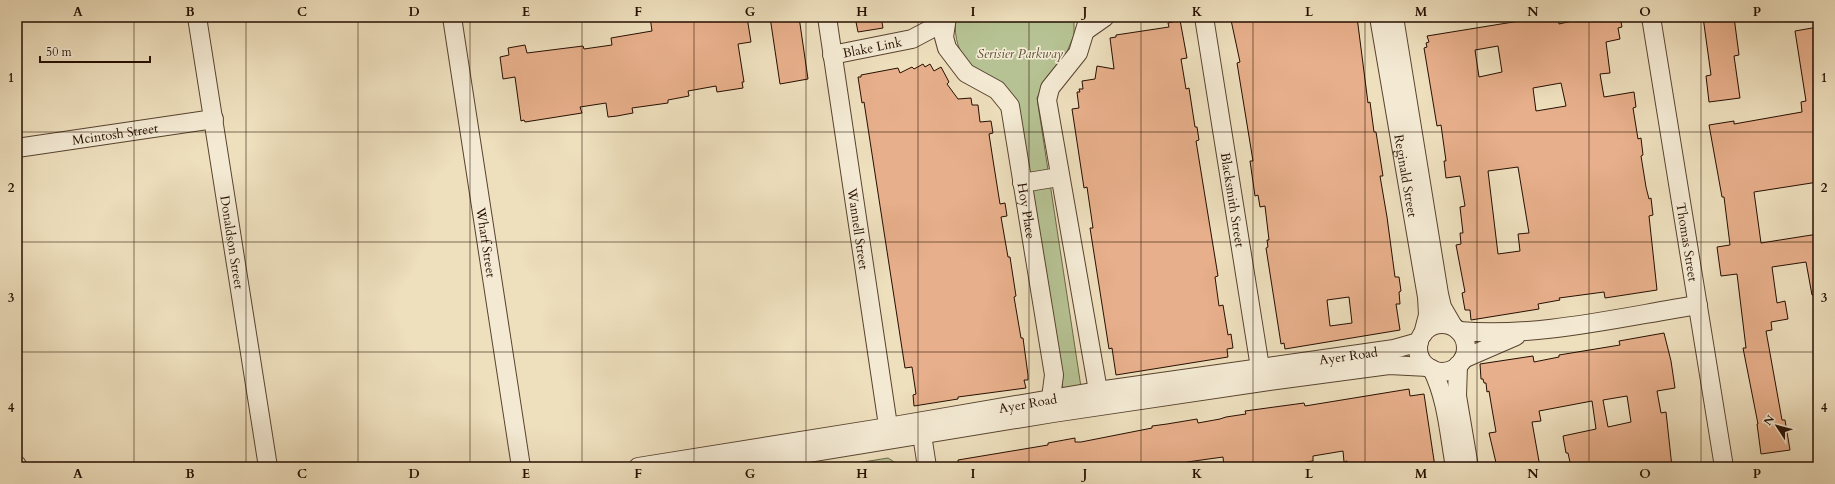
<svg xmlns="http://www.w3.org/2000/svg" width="1835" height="484" font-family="Cardo,serif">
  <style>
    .green { fill: #b6c293; stroke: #6e684a }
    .building { fill: #e7af8b; stroke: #260f00; fill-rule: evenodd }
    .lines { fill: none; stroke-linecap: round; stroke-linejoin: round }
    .minor-casing { stroke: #58432f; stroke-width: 20 }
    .minor { stroke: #f4ead4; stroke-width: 18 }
    .grid { fill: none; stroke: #260f00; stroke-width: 1; stroke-opacity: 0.55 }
    .labels { text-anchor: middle; stroke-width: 3.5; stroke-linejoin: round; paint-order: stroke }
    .street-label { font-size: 13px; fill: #260f00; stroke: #f4ead4 }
    .park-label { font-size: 13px; font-style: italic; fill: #584e33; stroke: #f4ead4 }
    .neatline { fill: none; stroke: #260f00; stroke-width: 1.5 }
    .grid-label { font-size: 13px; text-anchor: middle; font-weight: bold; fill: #260f00 }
  </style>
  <rect width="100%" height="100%" fill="#eedfbd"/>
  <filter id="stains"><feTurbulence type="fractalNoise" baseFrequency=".005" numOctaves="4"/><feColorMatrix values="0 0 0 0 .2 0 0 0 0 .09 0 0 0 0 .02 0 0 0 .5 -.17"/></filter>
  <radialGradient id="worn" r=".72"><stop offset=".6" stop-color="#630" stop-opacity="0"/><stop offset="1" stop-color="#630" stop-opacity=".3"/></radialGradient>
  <path class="green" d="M956 17H1074V35L1064 59 1048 75 1037 98 1081 387 1063 390 1016 100C984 76 950 63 956 17Z
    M888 458 902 467H832Z"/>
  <path class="building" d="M650 17H747L751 42 738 44 744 82H742L743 88 717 92 716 86 688 91 689 96 668 100V103L632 108 633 113 617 116 608 117 606 103 580 107 582 113 525 122 524 120 521 121 515 77 503 79 500 57 509 55 508 48 525 45 527 53 583 46 584 49 612 45 611 38 652 31Z
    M770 17H799L808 79 780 84Z
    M855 17H881L883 28 858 32Z
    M1237 17H1357L1368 103 1370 102 1374 132H1376L1383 176H1380L1387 217 1395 277H1399L1401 291 1399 292 1400 304H1396L1400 330 1285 349 1284 343 1281 344 1266 248 1268 247 1267 240H1269L1265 206 1260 207 1258 195 1255 196 1250 161H1253L1237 63 1240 62 1231 20 1238 19ZM1349 297 1352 323 1330 326 1327 300Z
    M1544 17H1558L1559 24 1581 19V17H1620L1622 27 1618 28 1620 39 1606 42 1610 73 1600 74 1604 97 1634 92 1636 107 1633 108 1638 139 1641 138 1643 155 1641 156 1646 187 1649 199 1651 198 1653 215 1649 216 1657 290 1605 298 1604 292 1559 298 1560 300 1538 304 1539 309 1471 320 1470 310H1465L1462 293 1465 292 1456 245 1461 244 1460 233H1463L1460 207 1465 206 1460 176 1446 178 1444 161H1446L1441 125 1437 126 1424 48 1427 47 1426 43 1429 42 1427 36ZM1498 46 1502 72 1479 77 1475 50ZM1561 83 1566 106 1536 111 1533 88ZM1518 167 1529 233 1518 234 1520 251 1498 254 1488 171Z
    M1703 17H1734L1739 55 1734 56 1740 98 1709 102 1706 76 1711 75Z
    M1180 20 1187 58 1181 59 1186 89 1189 88 1195 127H1197L1199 140 1196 141 1218 276 1215 277 1219 306 1223 305 1228 335 1231 334 1233 348 1227 349 1228 357 1116 375 1112 348 1109 349 1090 228H1093L1087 187 1084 188 1072 109 1079 108 1077 92H1080L1079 89H1083L1082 81 1095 79 1097 66 1114 69 1110 38 1116 37V35L1169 27 1168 23Z
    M1818 27V133H1815L1818 151V182L1754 192 1761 243 1818 234V295H1812L1806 262 1772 267 1777 303 1785 301 1788 319 1771 322 1772 330 1766 331 1782 420H1785L1790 450 1761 454 1757 424H1758L1743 348H1746L1737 274 1721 276 1717 247 1730 245 1724 197H1722L1709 125 1734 121V124L1802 112 1801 102 1806 101 1795 31Z
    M923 64 925 67 930 64 934 71 941 67 949 82 947 84 958 99 971 98 972 105H978L980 122 991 121 993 133 989 134 993 160 1000 204 1005 203 1007 216 1001 217 1008 257H1010L1016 296 1014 297 1021 338H1023L1028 375V380H1024L1026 388 958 397V399L914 406 913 395 916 394 912 367 905 368 864 102 862 103 858 77H861V75L898 68 900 73 912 67 914 69Z
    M1664 333 1671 361 1675 388 1657 391 1661 413 1666 412 1672 467H1654V464L1632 467H1571L1568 453H1566L1563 436 1596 429 1592 401 1539 411 1541 421 1532 422 1540 467H1497L1489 433 1496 432 1492 409 1489 391 1487 392 1486 383H1484L1483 379H1481L1480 364 1533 356 1534 362 1559 357V355L1620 345 1619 341ZM1627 396 1631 422 1608 427 1603 400Z
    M1409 389 1410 396 1424 394 1435 467H1348L1347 461 1344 462 1343 451 1313 456V461L1272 467H1261V465L1245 467H1224L1223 457 1187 462 1188 467H958V460L1048 445V443L1075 438V442H1081L1152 428V426L1167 424 1197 419 1198 423 1220 419 1226 417 1246 414 1245 411 1304 403 1305 406Z"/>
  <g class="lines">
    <g class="minor-casing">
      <g id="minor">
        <path id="s1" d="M197 17 268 467"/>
        <path id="s2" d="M452 17 521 467"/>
        <path id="s3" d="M827 17 890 439"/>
        <path id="s4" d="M947 17 944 37 947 48 966 73 997 90 1010 106 1054 375 1051 398 1053 410"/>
        <path d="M1089 17 1078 53 1050 88 1047 100 1100 402"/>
        <path id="s5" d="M1204 17 1262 380"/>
        <path id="s6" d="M1379 17 1427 297 1428 315 1423 334"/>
        <path d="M1394 17 1439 294 1442 307 1453 326"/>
        <path id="s7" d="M1651 17 1724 467"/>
        <path d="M1085 31 1105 17"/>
        <path id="s8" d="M832 55 912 39 946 21"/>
        <path id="s9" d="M17 148 214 119"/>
        <path d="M1022 183 1059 177"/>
        <circle cx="1442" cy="348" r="24"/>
        <path d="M1459 331C1537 338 1621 317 1698 305"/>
        <path d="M1463 359 1516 336"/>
        <path d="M1458 365 1457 396 1469 467"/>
        <path d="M1432 369C1447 399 1449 434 1455 467"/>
        <path d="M922 435 927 467"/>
        <path d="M17 465V467"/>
        <path id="s10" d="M638 467 888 427 1098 391 1394 349 1419 342"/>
        <path d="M723 467 1053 413 1262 382 1389 365 1428 367"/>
      </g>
    </g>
    <use href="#minor" class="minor"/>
  </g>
  <path class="grid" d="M134 17V467M246 17V467M358 17V467M470 17V467M582 17V467M694 17V467M806 17V467M918 17V467M1029 17V467M1141 17V467M1253 17V467M1365 17V467M1477 17V467M1589 17V467M1701 17V467M17 132H1818M17 242H1818M17 352H1818"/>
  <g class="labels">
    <g class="street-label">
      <text dy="5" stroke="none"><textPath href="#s8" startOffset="41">Blake Link</textPath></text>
      <text dy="5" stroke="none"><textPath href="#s9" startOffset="99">Mcintosh Street</textPath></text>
      <text dy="5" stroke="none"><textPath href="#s6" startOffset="161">Reginald Street</textPath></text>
      <text dy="5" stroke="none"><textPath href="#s5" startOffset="185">Blacksmith Street</textPath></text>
      <text dy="5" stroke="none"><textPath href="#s4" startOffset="225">Hoy Place</textPath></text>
      <text dy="5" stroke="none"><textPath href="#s3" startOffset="214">Wannell Street</textPath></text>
      <text dy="5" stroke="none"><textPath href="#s1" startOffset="228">Donaldson Street</textPath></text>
      <text dy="5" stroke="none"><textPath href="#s2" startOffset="228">Wharf Street</textPath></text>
      <text dy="5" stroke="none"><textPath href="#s7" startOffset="228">Thomas Street</textPath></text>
      <text dy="5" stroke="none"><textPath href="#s10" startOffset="719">Ayer Road</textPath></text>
      <text dy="5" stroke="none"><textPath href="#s10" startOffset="395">Ayer Road</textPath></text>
    </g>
    <g class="park-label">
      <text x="1020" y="58">Serisier Parkway</text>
    </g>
  </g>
  <rect width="1835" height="484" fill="none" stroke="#eedfbd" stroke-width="44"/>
  <g transform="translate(1777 426) rotate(306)" stroke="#f4ead4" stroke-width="3" paint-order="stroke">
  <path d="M0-3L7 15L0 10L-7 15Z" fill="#260f00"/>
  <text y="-6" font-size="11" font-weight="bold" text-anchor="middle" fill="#260f00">N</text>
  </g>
  <path d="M40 56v6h110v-6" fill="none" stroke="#260f00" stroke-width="2"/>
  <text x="46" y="56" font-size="12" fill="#260f00" stroke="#f4ead4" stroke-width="3" paint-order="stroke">50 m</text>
  <rect x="22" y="22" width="1791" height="440" class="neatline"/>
  <g class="grid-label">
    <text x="78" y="16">A</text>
    <text x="190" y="16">B</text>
    <text x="302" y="16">C</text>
    <text x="414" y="16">D</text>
    <text x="526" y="16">E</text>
    <text x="638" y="16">F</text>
    <text x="750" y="16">G</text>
    <text x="862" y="16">H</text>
    <text x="973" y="16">I</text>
    <text x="1085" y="16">J</text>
    <text x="1197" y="16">K</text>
    <text x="1309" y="16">L</text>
    <text x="1421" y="16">M</text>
    <text x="1533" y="16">N</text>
    <text x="1645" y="16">O</text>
    <text x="1757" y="16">P</text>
    <text x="11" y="82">1</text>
    <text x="1824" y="82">1</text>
    <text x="11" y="192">2</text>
    <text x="1824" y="192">2</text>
    <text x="11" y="302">3</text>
    <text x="1824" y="302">3</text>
    <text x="11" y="412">4</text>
    <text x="1824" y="412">4</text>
    <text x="78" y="478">A</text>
    <text x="190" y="478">B</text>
    <text x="302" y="478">C</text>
    <text x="414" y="478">D</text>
    <text x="526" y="478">E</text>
    <text x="638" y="478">F</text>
    <text x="750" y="478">G</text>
    <text x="862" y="478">H</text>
    <text x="973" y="478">I</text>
    <text x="1085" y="478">J</text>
    <text x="1197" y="478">K</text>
    <text x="1309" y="478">L</text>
    <text x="1421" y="478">M</text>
    <text x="1533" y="478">N</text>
    <text x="1645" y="478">O</text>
    <text x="1757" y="478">P</text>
  </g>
  <rect width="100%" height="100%" filter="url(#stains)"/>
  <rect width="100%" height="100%" fill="url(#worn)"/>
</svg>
